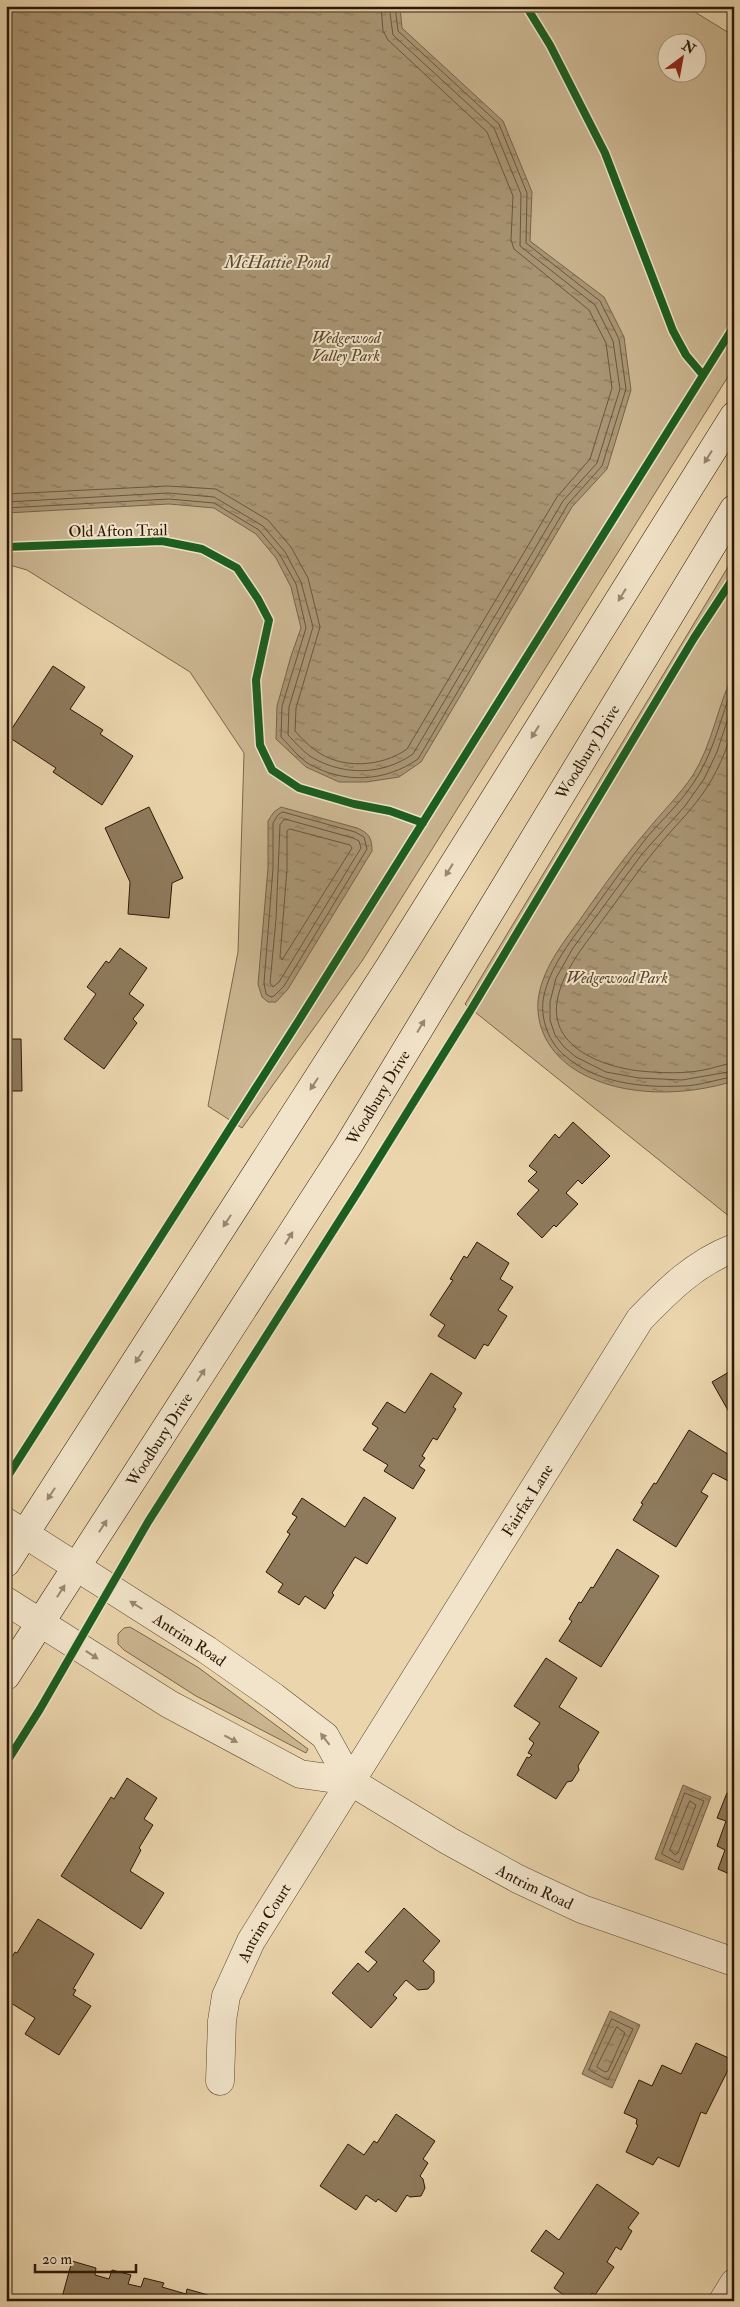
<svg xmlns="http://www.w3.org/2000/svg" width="740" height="2307" font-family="'IM FELL Double Pica',serif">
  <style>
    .green { fill: #cab590; stroke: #7a664a; fill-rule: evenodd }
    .water { fill: url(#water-ripples); stroke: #766347 }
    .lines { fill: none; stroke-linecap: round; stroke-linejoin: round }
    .shore { stroke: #6a563c; stroke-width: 1 }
    .building { fill: #8e7a5c; stroke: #2a1804 }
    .street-casing { stroke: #5a472e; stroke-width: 29 }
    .secondary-casing { stroke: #2a1804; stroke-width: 29 }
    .street { stroke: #f2e4ca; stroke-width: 28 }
    .secondary { stroke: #f2e4ca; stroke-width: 28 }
    .cycleway-casing { stroke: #f2e4ca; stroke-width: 11 }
    .cycleway { stroke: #1b5e20; stroke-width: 8 }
    .oneway { fill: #988871 }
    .labels { text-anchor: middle; stroke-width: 4; stroke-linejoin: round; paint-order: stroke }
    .park-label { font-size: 16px; font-style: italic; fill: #5a472e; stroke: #f2e4ca }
    .street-label { font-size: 16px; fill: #2a1804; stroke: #f2e4ca }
    .water-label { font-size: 18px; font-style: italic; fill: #5d4a31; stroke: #f2e4ca }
  </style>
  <defs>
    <pattern id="water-ripples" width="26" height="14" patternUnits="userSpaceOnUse" patternTransform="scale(1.25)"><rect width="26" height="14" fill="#a99574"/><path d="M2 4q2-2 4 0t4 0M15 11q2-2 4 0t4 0" fill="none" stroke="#8a795d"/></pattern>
  </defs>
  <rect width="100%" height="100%" fill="#ebd5ad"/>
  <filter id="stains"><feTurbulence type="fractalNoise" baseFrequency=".004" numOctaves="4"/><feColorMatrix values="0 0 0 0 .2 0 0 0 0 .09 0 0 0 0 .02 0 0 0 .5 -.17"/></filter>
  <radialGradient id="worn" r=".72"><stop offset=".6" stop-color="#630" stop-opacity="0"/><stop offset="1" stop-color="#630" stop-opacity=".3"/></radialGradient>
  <path class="green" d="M6 6H685L734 36V367L362 961 242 1128 208 1106 238 952 244 753 190 672 27 570 6 564ZM668 42H698V72H668Z
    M734 557V1216L730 1217 465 1004Z
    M130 1627 199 1668 308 1749 306 1753 196 1696 124 1650 118 1644V1634L124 1628Z"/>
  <path class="water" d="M6 6H400L402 28 503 121 532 192 530 241 604 297 624 337 631 390 607 469 572 507 421 762 399 777 366 782H339L306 767 276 739 277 706 291 656 301 628 291 587 276 558 256 534 214 508 169 504 6 513Z
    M734 673V1081C686 1096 624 1098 579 1072 553 1057 536 1032 538 1001 541 971 562 944 579 921 600 891 621 861 645 833 661 813 679 796 693 775 713 743 717 706 734 673Z
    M281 807 357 828C369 833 372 838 372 851L288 989 276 1002H268L262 997 258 984 268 868V821L274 812Z
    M683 1785 711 1797 683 1870 655 1859Z
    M610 2011 640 2025 612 2088 582 2074Z"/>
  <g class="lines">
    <path class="shore" d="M6 494 168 486 216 489 268 520 291 547 308 578 320 627 296 708 295 731C301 738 308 745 315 750 341 770 382 767 407 749L557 497 590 459 612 388 606 343 589 310 514 249 511 240 513 196 487 132 388 40 383 31 381 6
      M6 502 168 493 214 497 263 526 285 552 301 582 313 627 289 707 288 735C295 742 304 753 313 758 345 776 383 775 413 754L563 501 597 463 620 389 613 341 595 305 520 246 521 194 494 128 393 35 389 6
      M6 508 169 499 214 503 259 530 280 555 296 584 306 628 282 706 281 737C290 746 299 758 309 764 344 784 385 782 418 759L568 504 602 466 626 389 619 339 600 301 526 243 527 193 499 124 398 31 395 6
      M734 684C720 718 714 754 692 785 679 804 663 819 648 836 625 865 604 895 583 924 566 947 547 973 543 1001 541 1021 549 1042 564 1055 595 1083 642 1088 682 1086 700 1086 716 1079 734 1077
      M734 700 717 752 704 779 685 806 642 854 573 948 556 978 550 1002V1020L555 1035 564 1047 576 1057 606 1072 639 1078 682 1080 734 1071
      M734 724C727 750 717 774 701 796 689 813 673 828 660 844 637 871 617 901 596 929 580 951 561 975 557 1002 550 1048 604 1067 640 1071 661 1073 683 1074 704 1070 714 1068 724 1064 734 1063
      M283 812 355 832 364 837 367 849 284 986 274 996 271 997 266 994 264 983 273 868V823L278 815Z
      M285 819 353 838 359 841 361 848 279 982 273 987 270 983 276 919 280 825Z
      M290 829 350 845 352 848 282 960 280 957 287 869V831Z
      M685 1793 704 1801 679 1863 662 1854Z
      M690 1801 696 1805 678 1853 675 1855 670 1850Z
      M612 2019 633 2029 608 2080 589 2070Z
      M617 2027 625 2033 608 2071 605 2072 597 2067Z"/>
  </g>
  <path class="building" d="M53 666 85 687 70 709 103 730 100 734 133 756 102 805 53 772 56 768 7 736Z
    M149 807 183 878 172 883 169 918 128 914 130 882 105 828Z
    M120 948 147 968 129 994 144 1005 133 1019 137 1023 104 1069 64 1039 96 994 87 987 106 961 109 963Z
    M6 1039H21L22 1091H6Z
    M573 1122 610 1156 582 1184 578 1180 566 1193 578 1204 556 1227 554 1225 542 1238 517 1214 539 1190 528 1181 537 1172 529 1166 555 1134 559 1138Z
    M477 1242 509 1263 500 1279 513 1287 498 1310 507 1316 488 1346 484 1344 475 1359 438 1336 445 1325 430 1315 453 1280 450 1279 464 1256 467 1258Z
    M734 1369V1421L712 1382Z
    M431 1373 462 1393 453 1407 456 1409 437 1440 433 1438 422 1456 425 1458 419 1466 425 1470 413 1489 384 1471 388 1465 363 1450 378 1428 372 1424 387 1402 405 1413Z
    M689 1430 734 1458V1484L713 1473 701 1492 708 1496 676 1547 633 1520 643 1504 641 1503 654 1483 656 1484Z
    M364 1497 396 1518 367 1564 355 1557 332 1593 334 1595 325 1609 305 1596 299 1605 278 1592 283 1584 266 1572 290 1534 287 1532 297 1517 292 1514 302 1498 345 1527Z
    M617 1549 659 1576 601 1667 559 1641 572 1621 569 1619 579 1602 581 1603 591 1587 593 1588Z
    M546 1658 577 1678 559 1707 599 1732 578 1766 579 1770 572 1781 567 1782 556 1799 517 1775 527 1757 529 1758 532 1755 528 1753 534 1743 529 1739 540 1723 514 1706Z
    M127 1778 157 1798 144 1819 153 1825 139 1848 141 1850 130 1871 164 1893 141 1929 61 1876 111 1797 114 1799Z
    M727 1793 734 1796V1876L718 1869 725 1850 717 1846 726 1821 717 1818Z
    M404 1908 440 1941 423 1961 434 1971V1982L428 1989 418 1990 406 1980 393 1995 397 1998 371 2028 332 1993 358 1963 368 1972 377 1962 365 1952Z
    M38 1919 94 1954 73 1989 76 1990 73 1995 91 2006 59 2055 25 2034 35 2018 6 2000V1966L15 1952 17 1953Z
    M696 2043 733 2060 706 2114 701 2112 679 2167 658 2157 653 2165 626 2152 638 2125 636 2124 637 2119 624 2113 639 2080 652 2086 662 2065 681 2074Z
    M396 2114 435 2141 423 2159 428 2163 420 2176 423 2179 425 2188 421 2196 410 2197 407 2195 396 2212 378 2199 376 2202 366 2195 356 2210 320 2186 348 2144 364 2155 374 2141 377 2143Z
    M597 2184 639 2213 628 2228 632 2231 621 2250 616 2247 607 2262 614 2267 595 2295 592 2293 587 2301H572L554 2288 564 2273 531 2251 546 2230 559 2240Z
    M72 2261 96 2268 95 2275 109 2279 112 2270 131 2275 128 2284 141 2287 144 2278 164 2283 162 2287 186 2294 187 2289 208 2295 207 2301H61Z"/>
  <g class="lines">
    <g class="street-casing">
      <g id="street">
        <path id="s1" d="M6 1522 207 1650 274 1697 325 1736 350 1781"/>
        <path id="s2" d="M6 1601 169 1704 300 1774 350 1781 449 1841 518 1879 582 1909 734 1962"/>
        <path id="s3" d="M220 2081 222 2021 226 1996 251 1941 640 1319C668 1290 695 1263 734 1248"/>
        <path d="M723 2301 734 2283"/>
      </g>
    </g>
    <g class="secondary-casing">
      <g id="secondary">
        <path d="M6 1563 390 966 734 416"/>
        <path id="s4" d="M6 1676 348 1146 734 509"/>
      </g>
    </g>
    <use href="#street" class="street"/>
    <use href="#secondary" class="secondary"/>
    <g class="cycleway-casing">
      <path id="cycleway" d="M526 6 550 45 605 153 673 331 686 355 703 375
        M6 547 162 541 202 549 237 568 258 599 269 620 256 680 260 745 272 770 299 788 354 804 390 811 423 823
        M6 1479 301 1017 734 326
        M6 1763 40 1709 148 1522 359 1190 472 1008 694 638 734 577"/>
    </g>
    <use href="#cycleway" class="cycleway"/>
  </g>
  <defs><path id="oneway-solid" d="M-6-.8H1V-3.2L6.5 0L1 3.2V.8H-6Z" transform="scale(1.25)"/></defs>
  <g class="oneway">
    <use href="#oneway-solid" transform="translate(708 457) rotate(122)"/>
    <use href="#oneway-solid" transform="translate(622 595) rotate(122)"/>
    <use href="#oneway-solid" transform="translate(535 732) rotate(122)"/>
    <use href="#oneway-solid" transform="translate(449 870) rotate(122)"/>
    <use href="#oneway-solid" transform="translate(421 1026) rotate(-59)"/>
    <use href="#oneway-solid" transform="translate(314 1084) rotate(123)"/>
    <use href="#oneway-solid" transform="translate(227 1221) rotate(123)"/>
    <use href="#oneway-solid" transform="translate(289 1238) rotate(-58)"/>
    <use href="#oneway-solid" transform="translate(139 1357) rotate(123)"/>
    <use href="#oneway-solid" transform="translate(201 1375) rotate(-57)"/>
    <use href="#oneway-solid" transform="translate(51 1494) rotate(123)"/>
    <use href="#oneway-solid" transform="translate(103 1526) rotate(-57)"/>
    <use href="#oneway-solid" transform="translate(61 1591) rotate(-57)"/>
    <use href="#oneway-solid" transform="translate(136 1605) rotate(-148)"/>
    <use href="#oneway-solid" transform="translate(92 1655) rotate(33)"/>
    <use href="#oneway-solid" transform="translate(231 1739) rotate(28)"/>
    <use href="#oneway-solid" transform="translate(325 1739) rotate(-128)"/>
  </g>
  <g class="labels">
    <g class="park-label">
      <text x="346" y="343">Wedgewood<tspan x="346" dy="18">Valley Park</tspan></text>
      <text x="617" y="983">Wedgewood Park</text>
    </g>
    <g class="street-label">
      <text transform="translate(118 530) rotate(-1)" y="6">Old Afton Trail</text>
      <text dy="6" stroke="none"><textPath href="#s4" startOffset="1092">Woodbury Drive</textPath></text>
      <text dy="6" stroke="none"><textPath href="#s4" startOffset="688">Woodbury Drive</textPath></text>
      <text dy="6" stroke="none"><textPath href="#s4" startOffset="282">Woodbury Drive</textPath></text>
      <text dy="6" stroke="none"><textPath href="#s3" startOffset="666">Fairfax Lane</textPath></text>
      <text dy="6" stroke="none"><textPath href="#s1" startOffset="218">Antrim Road</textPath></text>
      <text dy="6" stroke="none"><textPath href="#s2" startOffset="605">Antrim Road</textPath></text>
      <text dy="6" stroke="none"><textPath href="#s3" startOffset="168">Antrim Court</textPath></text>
    </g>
    <g class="water-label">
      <text x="277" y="268">McHattie Pond</text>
    </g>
  </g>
  <rect width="740" height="2307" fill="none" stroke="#ebd5ad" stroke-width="25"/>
  <rect x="8" y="8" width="725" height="2292" fill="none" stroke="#2a1804" stroke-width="2.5"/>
  <rect x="12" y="12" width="715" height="2282" fill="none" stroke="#2a1804"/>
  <g transform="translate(682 58) rotate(32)"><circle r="24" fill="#f2e4ca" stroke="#a2927b"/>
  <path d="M0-4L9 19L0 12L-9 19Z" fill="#8f2418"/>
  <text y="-8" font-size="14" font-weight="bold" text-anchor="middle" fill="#2a1804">N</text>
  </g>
  <path d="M35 2264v8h101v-8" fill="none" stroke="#2a1804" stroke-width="2.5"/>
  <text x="42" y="2264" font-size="15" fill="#2a1804" stroke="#f2e4ca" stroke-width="4" paint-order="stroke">20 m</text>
  <rect width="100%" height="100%" filter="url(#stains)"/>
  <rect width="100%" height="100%" fill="url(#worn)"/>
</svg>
